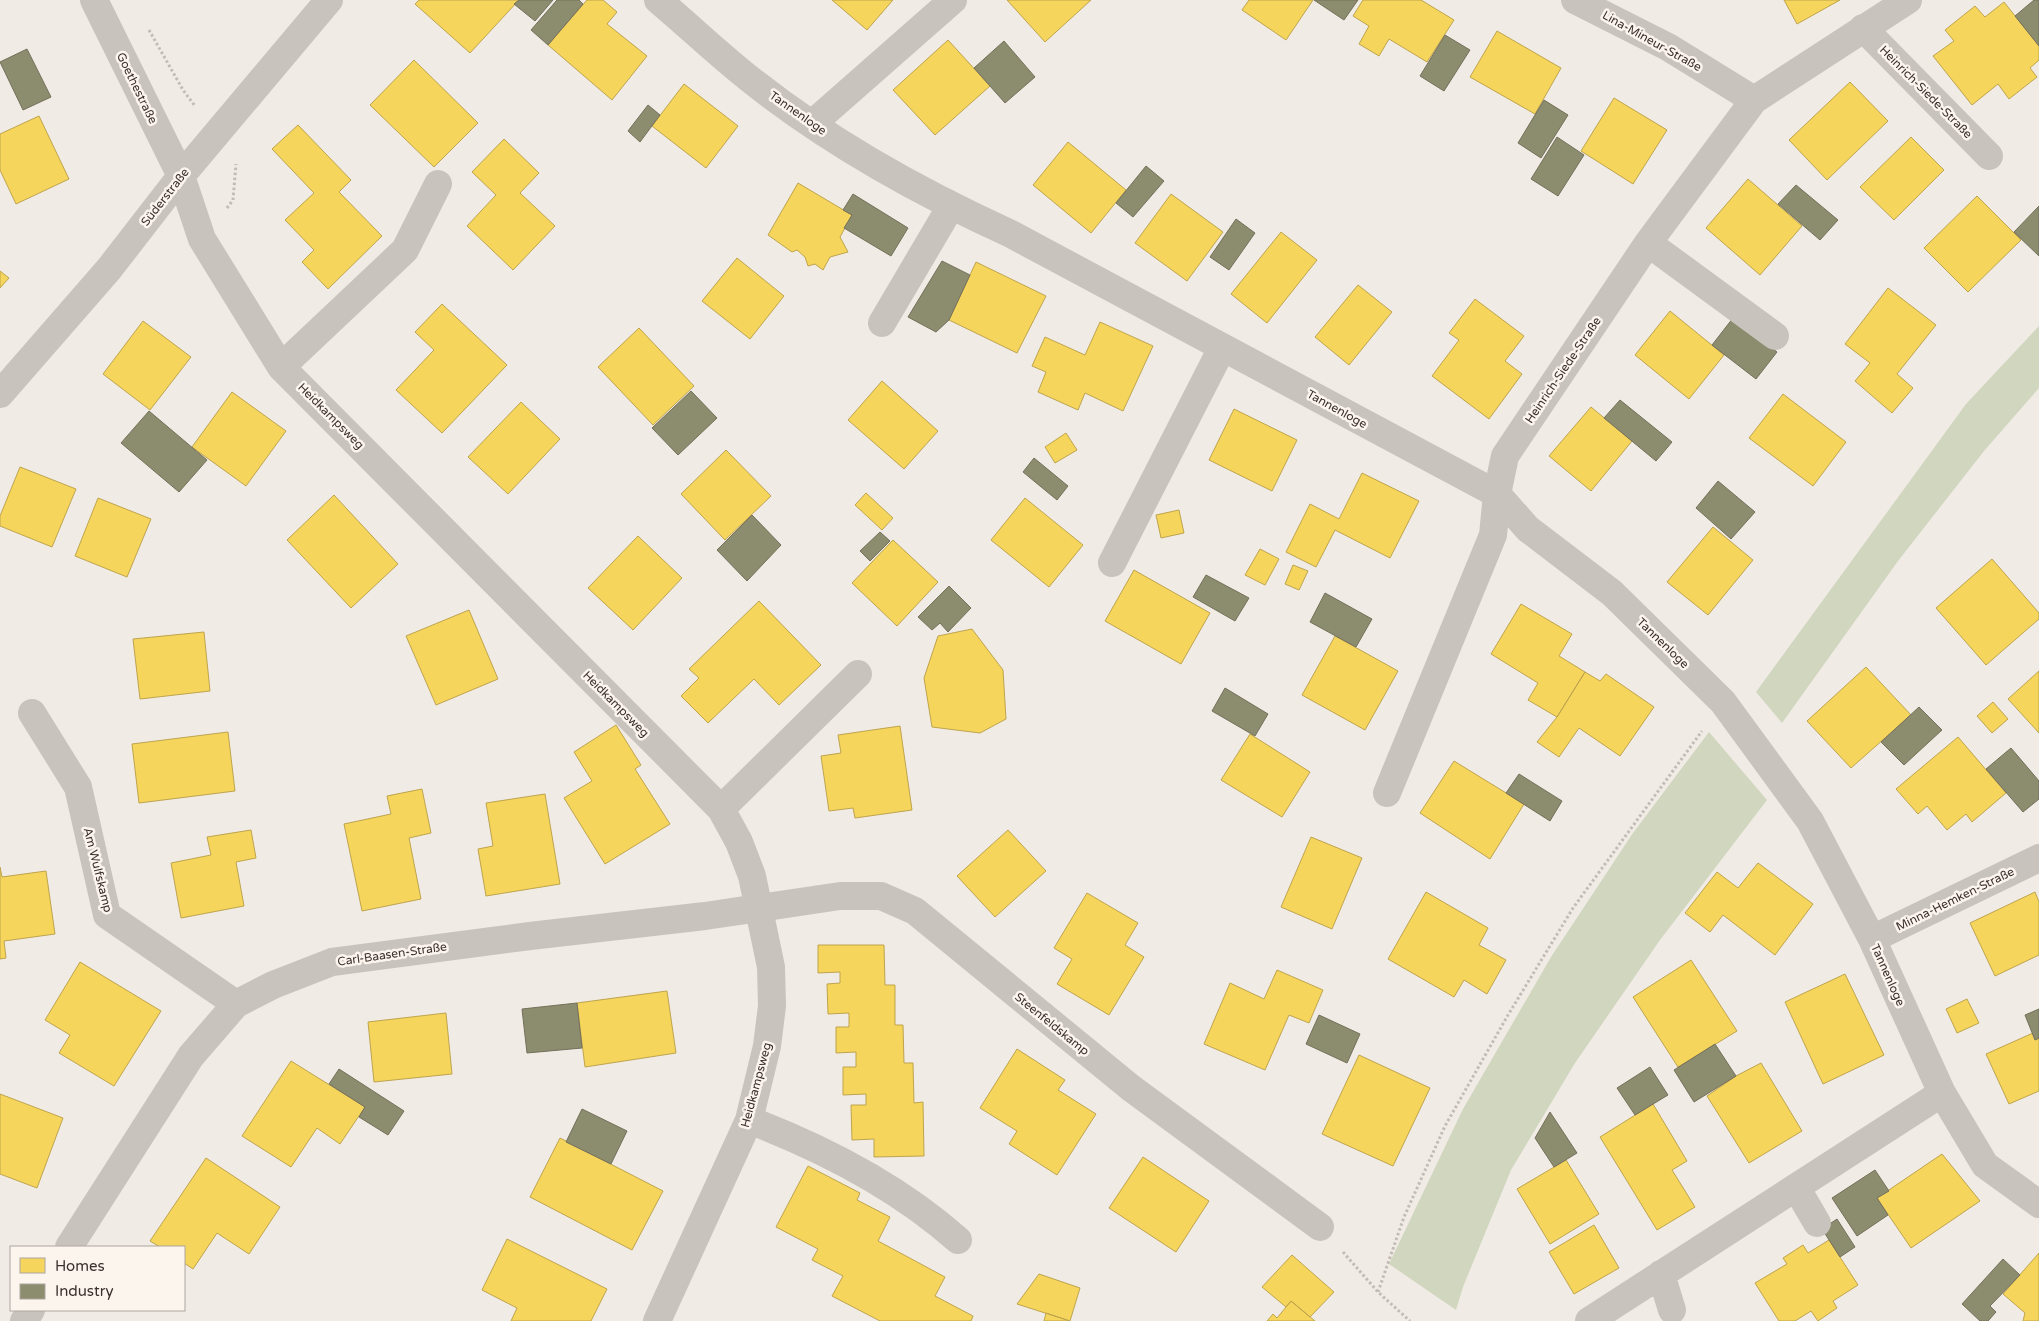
<svg xmlns="http://www.w3.org/2000/svg" width="2039" height="1321" font-family="'Varela Round',sans-serif">
  <style>
    .green { fill: #d1d6bf }
    .homes { fill: #f6d55c; stroke: #bea44d }
    .industry { fill: #8c8c6e; stroke: #74705a }
    .lines { fill: none; stroke-linecap: round; stroke-linejoin: round }
    .path { stroke: #c2bbb6; stroke-width: 3; stroke-dasharray: 2.5 2.5; stroke-linecap: butt }
    .minor { stroke: #c9c3be; stroke-width: 28 }
    .labels { text-anchor: middle; stroke-width: 5; stroke-linejoin: round; paint-order: stroke }
    .street-label { font-size: 12px; fill: #3b302b; stroke: #fbf5ee }
  </style>
  <rect width="100%" height="100%" fill="#f0ebe5"/>
  <path class="green" d="M2039 326V388L1984 451 1898 561 1782 723 1756 692 1966 404Z
    M1709 732 1767 800 1660 940 1575 1063 1511 1170 1463 1287 1456 1310 1389 1264 1463 1109 1551 957 1633 833Z"/>
  <path class="homes" d="M419 0H519L470 53 415 4Z
    M587 0H603L617 12 607 24 647 56 612 100 548 45Z
    M832 0H893L867 30Z
    M1007 0H1091L1045 42Z
    M1249 0H1313L1286 40 1242 10Z
    M1363 0H1421L1454 20 1427 62 1389 39 1379 56 1359 44 1369 26 1353 16Z
    M1784 0H1840L1797 24Z
    M2004 2 2039 46V60L2030 68 2037 77 2009 99 1998 84 1972 105 1933 56 1954 41 1945 30 1975 6 1985 17Z
    M1497 31 1561 68 1535 114 1470 77Z
    M948 40 990 86 935 135 893 90Z
    M414 60 478 123 434 167 370 105Z
    M1850 82 1888 121 1827 180 1789 140Z
    M684 84 738 126 706 168 652 126Z
    M1614 98 1667 130 1633 184 1581 151Z
    M39 116 69 179 16 204 0 170V134Z
    M298 125 351 180 339 192 382 236 328 289 302 262 314 250 285 220 314 193 272 149Z
    M1911 137 1944 170 1894 220 1860 187Z
    M504 139 539 173 520 193 555 226 513 270 467 226 496 195 472 172Z
    M1068 142 1126 190 1091 233 1033 185Z
    M1748 179 1802 226 1760 275 1706 228Z
    M798 183 852 215 840 237 848 252 830 257 823 270 815 264 808 266 805 257 797 250 792 252 768 235Z
    M1171 194 1223 232 1187 281 1135 243Z
    M1977 196 2021 240 1968 292 1924 248Z
    M1281 232 1317 260 1267 323 1231 294Z
    M737 258 784 296 750 339 702 301Z
    M976 262 1046 296 1017 353 949 320Z
    M0 271 9 278 0 288Z
    M1358 285 1392 312 1349 365 1315 337Z
    M1888 288 1936 325 1897 374 1913 388 1892 413 1855 381 1870 363 1845 344Z
    M1475 299 1524 336 1505 361 1522 374 1489 419 1432 376 1459 340 1449 333Z
    M442 304 507 365 442 433 396 390 434 350 415 332Z
    M1670 311 1724 355 1689 399 1635 355Z
    M143 321 191 357 150 410 103 374Z
    M1100 322 1153 346 1123 411 1085 393 1078 410 1038 392 1046 372 1032 366 1045 337 1085 355Z
    M639 328 694 386 653 425 598 367Z
    M882 381 938 431 904 469 848 420Z
    M232 392 286 431 246 486 192 447Z
    M1783 394 1846 442 1813 486 1749 438Z
    M521 402 560 439 508 494 468 457Z
    M1591 407 1632 441 1591 491 1549 456Z
    M1234 409 1297 440 1272 491 1209 460Z
    M1066 433 1077 450 1055 463 1045 447Z
    M726 450 771 496 725 540 681 494Z
    M20 467 76 489 52 547 0 526V516Z
    M1362 473 1419 501 1390 558 1335 530 1316 567 1286 552 1310 504 1339 519Z
    M866 493 893 518 882 530 855 505Z
    M334 495 398 564 351 608 287 540Z
    M98 498 151 519 127 577 75 556Z
    M1025 498 1083 545 1049 587 991 540Z
    M1179 510 1184 533 1161 538 1156 515Z
    M1713 527 1753 560 1708 615 1667 582Z
    M638 536 682 578 633 630 588 588Z
    M893 540 938 582 897 626 852 583Z
    M1260 549 1279 559 1265 585 1245 575Z
    M1992 559 2039 613V619L1986 665 1936 608Z
    M1293 565 1308 571 1299 590 1285 584Z
    M1134 570 1210 613 1181 664 1105 621Z
    M759 601 821 665 779 705 754 679 708 723 681 696 699 678 689 669Z
    M1521 604 1572 634 1559 656 1585 672 1557 717 1528 700 1538 683 1491 654Z
    M469 610 498 679 436 705 406 636Z
    M972 629 1003 670 1006 719 980 733 932 727 924 678 938 636Z
    M204 632 210 691 140 699 133 639Z
    M1335 636 1398 671 1365 730 1302 695Z
    M1866 667 1911 715 1851 768 1807 721Z
    M2039 671V733L2008 699Z
    M1585 672 1600 681 1606 674 1654 707 1620 756 1579 728 1559 757 1537 742 1557 717Z
    M1993 702 2008 719 1992 733 1977 716Z
    M616 725 641 765 635 769 670 824 605 864 564 798 592 781 574 752Z
    M900 726 912 810 855 818 853 808 829 811 821 756 841 753 838 735Z
    M228 732 235 791 139 803 132 744Z
    M1250 734 1310 772 1282 817 1221 780Z
    M1958 737 2006 793 1972 822 1966 814 1947 830 1927 806 1918 814 1896 789Z
    M1454 761 1524 804 1490 859 1420 813Z
    M422 789 431 833 409 838 421 899 362 911 344 824 391 814 387 796Z
    M545 794 560 884 486 896 478 849 493 846 486 803Z
    M251 830 256 858 236 862 244 906 181 918 171 863 211 855 207 837Z
    M1008 830 1046 871 995 917 957 876Z
    M1311 837 1362 858 1332 929 1281 907Z
    M1758 863 1813 904 1775 955 1723 915 1710 932 1685 913 1717 872 1738 888Z
    M0 867 2 877 46 871 55 934 4 941 6 958 0 959Z
    M1426 892 1488 928 1479 945 1506 960 1487 994 1464 980 1454 997 1388 959Z
    M2035 892 2039 902V955L1995 976 1970 923Z
    M1087 893 1138 923 1125 945 1144 957 1109 1015 1057 984 1072 959 1054 948Z
    M818 945H884L885 985H895V1025H903L904 1063H913L914 1103 923 1102 924 1156 874 1157V1139L852 1140 851 1105H866V1094L843 1095V1067H856V1052L836 1053V1027H849V1013L828 1014 827 984 840 983V972L818 973Z
    M1691 960 1737 1031 1678 1067 1633 997Z
    M80 962 161 1011 114 1086 59 1053 70 1035 45 1020Z
    M1277 970 1323 990 1309 1023 1289 1015 1265 1070 1204 1044 1230 983 1264 999Z
    M1845 974 1884 1055 1823 1084 1785 1002Z
    M667 991 676 1053 585 1067 577 1003Z
    M1967 999 1979 1023 1957 1033 1946 1009Z
    M446 1013 452 1074 374 1082 368 1022Z
    M2033 1033 2035 1040 2039 1038V1091L2009 1104 1986 1054Z
    M1017 1049 1065 1080 1058 1090 1096 1114 1057 1175 1009 1144 1017 1131 980 1108Z
    M1359 1055 1430 1088 1393 1166 1322 1134Z
    M291 1061 365 1107 340 1144 317 1128 291 1167 242 1136Z
    M1761 1063 1802 1131 1749 1163 1707 1096 1736 1076Z
    M0 1094 63 1118 37 1188 0 1174Z
    M1653 1104 1687 1161 1672 1170 1695 1207 1657 1230 1600 1137Z
    M560 1138 663 1191 632 1250 530 1197Z
    M1942 1154 1980 1201 1911 1248 1877 1198Z
    M1143 1157 1209 1201 1176 1252 1109 1208Z
    M206 1158 280 1207 249 1254 217 1233 193 1269 184 1263V1247H160L150 1241Z
    M1566 1160 1599 1214 1550 1244 1517 1189Z
    M808 1166 860 1193 857 1200 890 1217 878 1241 945 1277 935 1296 973 1316 971 1321H880L832 1296 843 1276 812 1260 818 1249 776 1227Z
    M1594 1225 1619 1268 1574 1294 1549 1252Z
    M507 1239 607 1289 591 1321H511L517 1308 482 1290Z
    M1829 1240 1858 1285 1833 1301 1837 1308 1818 1321 1811 1311 1795 1321H1779L1755 1283 1787 1264 1783 1258 1803 1245 1808 1253Z
    M2039 1253V1321H2023L2025 1313 2003 1294Z
    M1292 1255 1334 1292 1310 1317 1291 1301 1286 1307 1262 1287Z
    M1039 1274 1080 1288 1070 1321 1017 1304Z
    M1291 1301 1315 1321H1267L1273 1314 1277 1318Z
    M1046 1313 1070 1321H1044Z"/>
  <path class="industry" d="M519 0H553L535 21 514 4Z
    M557 0H579L583 4 548 45 531 30Z
    M1314 0H1358L1344 20Z
    M2034 0H2039V46L2015 16Z
    M1445 35 1470 50 1444 91 1420 76Z
    M1004 41 1035 77 1005 103 974 68Z
    M27 49 51 97 23 110 0 62Z
    M1544 100 1568 115 1541 158 1518 143Z
    M648 105 660 115 640 142 628 131Z
    M1557 137 1584 155 1558 196 1531 179Z
    M1146 166 1164 181 1133 217 1116 203Z
    M1796 185 1838 220 1820 240 1778 204Z
    M853 194 908 228 891 256 844 228 852 215 843 210Z
    M2039 206V256L2014 232Z
    M1236 219 1255 233 1229 270 1210 257Z
    M942 261 970 275 949 320 936 332 908 317Z
    M1733 318 1777 352 1756 379 1712 345Z
    M691 391 717 418 678 455 652 428Z
    M1620 400 1672 442 1656 461 1604 418Z
    M149 411 207 460 179 492 121 443Z
    M1034 458 1068 486 1057 500 1023 472Z
    M1718 481 1755 512 1731 539 1696 508Z
    M752 515 781 545 747 581 717 550Z
    M880 532 890 541 870 561 860 551Z
    M1206 575 1249 598 1235 621 1193 597Z
    M949 586 971 608 948 632 940 623 932 630 918 617Z
    M1325 593 1372 619 1356 647 1310 622Z
    M1225 688 1268 714 1255 736 1212 711Z
    M1919 707 1942 730 1904 765 1881 742Z
    M2011 748 2039 781V799L2023 812 1986 769Z
    M1519 774 1562 801 1550 821 1506 793Z
    M577 1003 582 1048 527 1053 522 1009Z
    M2039 1009V1038L2035 1040 2025 1015Z
    M1319 1015 1360 1034 1347 1063 1306 1044Z
    M1715 1044 1736 1076 1694 1102 1674 1070Z
    M1650 1067 1668 1095 1635 1115 1617 1088Z
    M339 1069 404 1111 388 1135 359 1117 365 1107 329 1084Z
    M582 1109 627 1131 611 1164 566 1142Z
    M1550 1112 1577 1153 1554 1167 1535 1138Z
    M1875 1170 1889 1191 1877 1198 1888 1215 1857 1236 1832 1198Z
    M1837 1219 1855 1247 1840 1257 1822 1229Z
    M2003 1259 2020 1275 1990 1306 1996 1312 1988 1321H1980L1962 1304Z"/>
  <g class="lines">
    <path class="path" d="M149 30 183 90 195 106
      M227 208 233 200 236 164
      M1343 1252 1378 1292 1410 1321
      M1378 1292 1404 1217 1445 1126 1508 1015 1573 908 1702 731"/>
    <path class="minor" d="M94 0 181 176 202 239 281 367 721 809 739 842 752 876 771 967 772 1006 767 1046 749 1120 657 1321
      M658 0C689 26 719 55 751 80 829 142 919 192 1009 233L1497 494 1528 529 1612 593 1723 702 1810 821 1872 939 1942 1093 1985 1165 2039 1204
      M1575 0 1668 47 1754 100
      M1863 28 1989 156
      M812 124 953 0
      M1648 243 1775 336
      M882 323 951 206
      M281 367 405 250 438 184
      M0 394 109 269 181 176 329 0
      M1112 563 1222 348
      M32 713 78 787 107 915 236 1004
      M1387 793 1493 535 1497 494 1505 456 1648 243 1754 100 1908 0
      M721 809 858 674
      M1872 939 2039 858
      M749 1120C825 1149 897 1186 958 1240
      M1796 1187 1817 1223
      M69 1247 191 1056 236 1004 273 985 332 962 530 936 705 916 840 896H881L915 911 1131 1088 1320 1227
      M1661 1274 1672 1310
      M24 1321 31 1310
      M1589 1321 1942 1093"/>
  </g>
  <g class="labels">
    <g class="street-label">
      <text transform="translate(1652 41) rotate(29)" y="4">Lina-Mineur-Straße</text>
      <text transform="translate(137 88) rotate(64)" y="4">Goethestraße</text>
      <text transform="translate(1926 92) rotate(45)" y="4">Heinrich-Siede-Straße</text>
      <text transform="translate(798 113) rotate(35)" y="4">Tannenloge</text>
      <text transform="translate(165 197) rotate(-52)" y="4">Süderstraße</text>
      <text transform="translate(1563 370) rotate(-56)" y="4">Heinrich-Siede-Straße</text>
      <text transform="translate(1337 409) rotate(29)" y="4">Tannenloge</text>
      <text transform="translate(331 416) rotate(45)" y="4">Heidkampsweg</text>
      <text transform="translate(1663 643) rotate(44)" y="4">Tannenloge</text>
      <text transform="translate(616 704) rotate(45)" y="4">Heidkampsweg</text>
      <text transform="translate(98 870) rotate(76)" y="4">Am Wulfskamp</text>
      <text transform="translate(1955 899) rotate(-26)" y="4">Minna-Hemken-Straße</text>
      <text transform="translate(392 954) rotate(-8)" y="4">Carl-Baasen-Straße</text>
      <text transform="translate(1888 975) rotate(66)" y="4">Tannenloge</text>
      <text transform="translate(1052 1024) rotate(39)" y="4">Steenfeldskamp</text>
      <text transform="translate(756 1085) rotate(-75)" y="4">Heidkampsweg</text>
    </g>
  </g>
  <rect x="10" y="1246" width="175" height="65" fill="#fbf5ee" stroke="#aea6a0"/>
  <rect x="20" y="1258" width="25" height="15" fill="#f6d55c" stroke="#aea6a0"/>
  <text x="55" y="1271" font-size="15" fill="#3b302b">Homes</text>
  <rect x="20" y="1284" width="25" height="15" fill="#8c8c6e" stroke="#aea6a0"/>
  <text x="55" y="1296" font-size="15" fill="#3b302b">Industry</text>
</svg>
